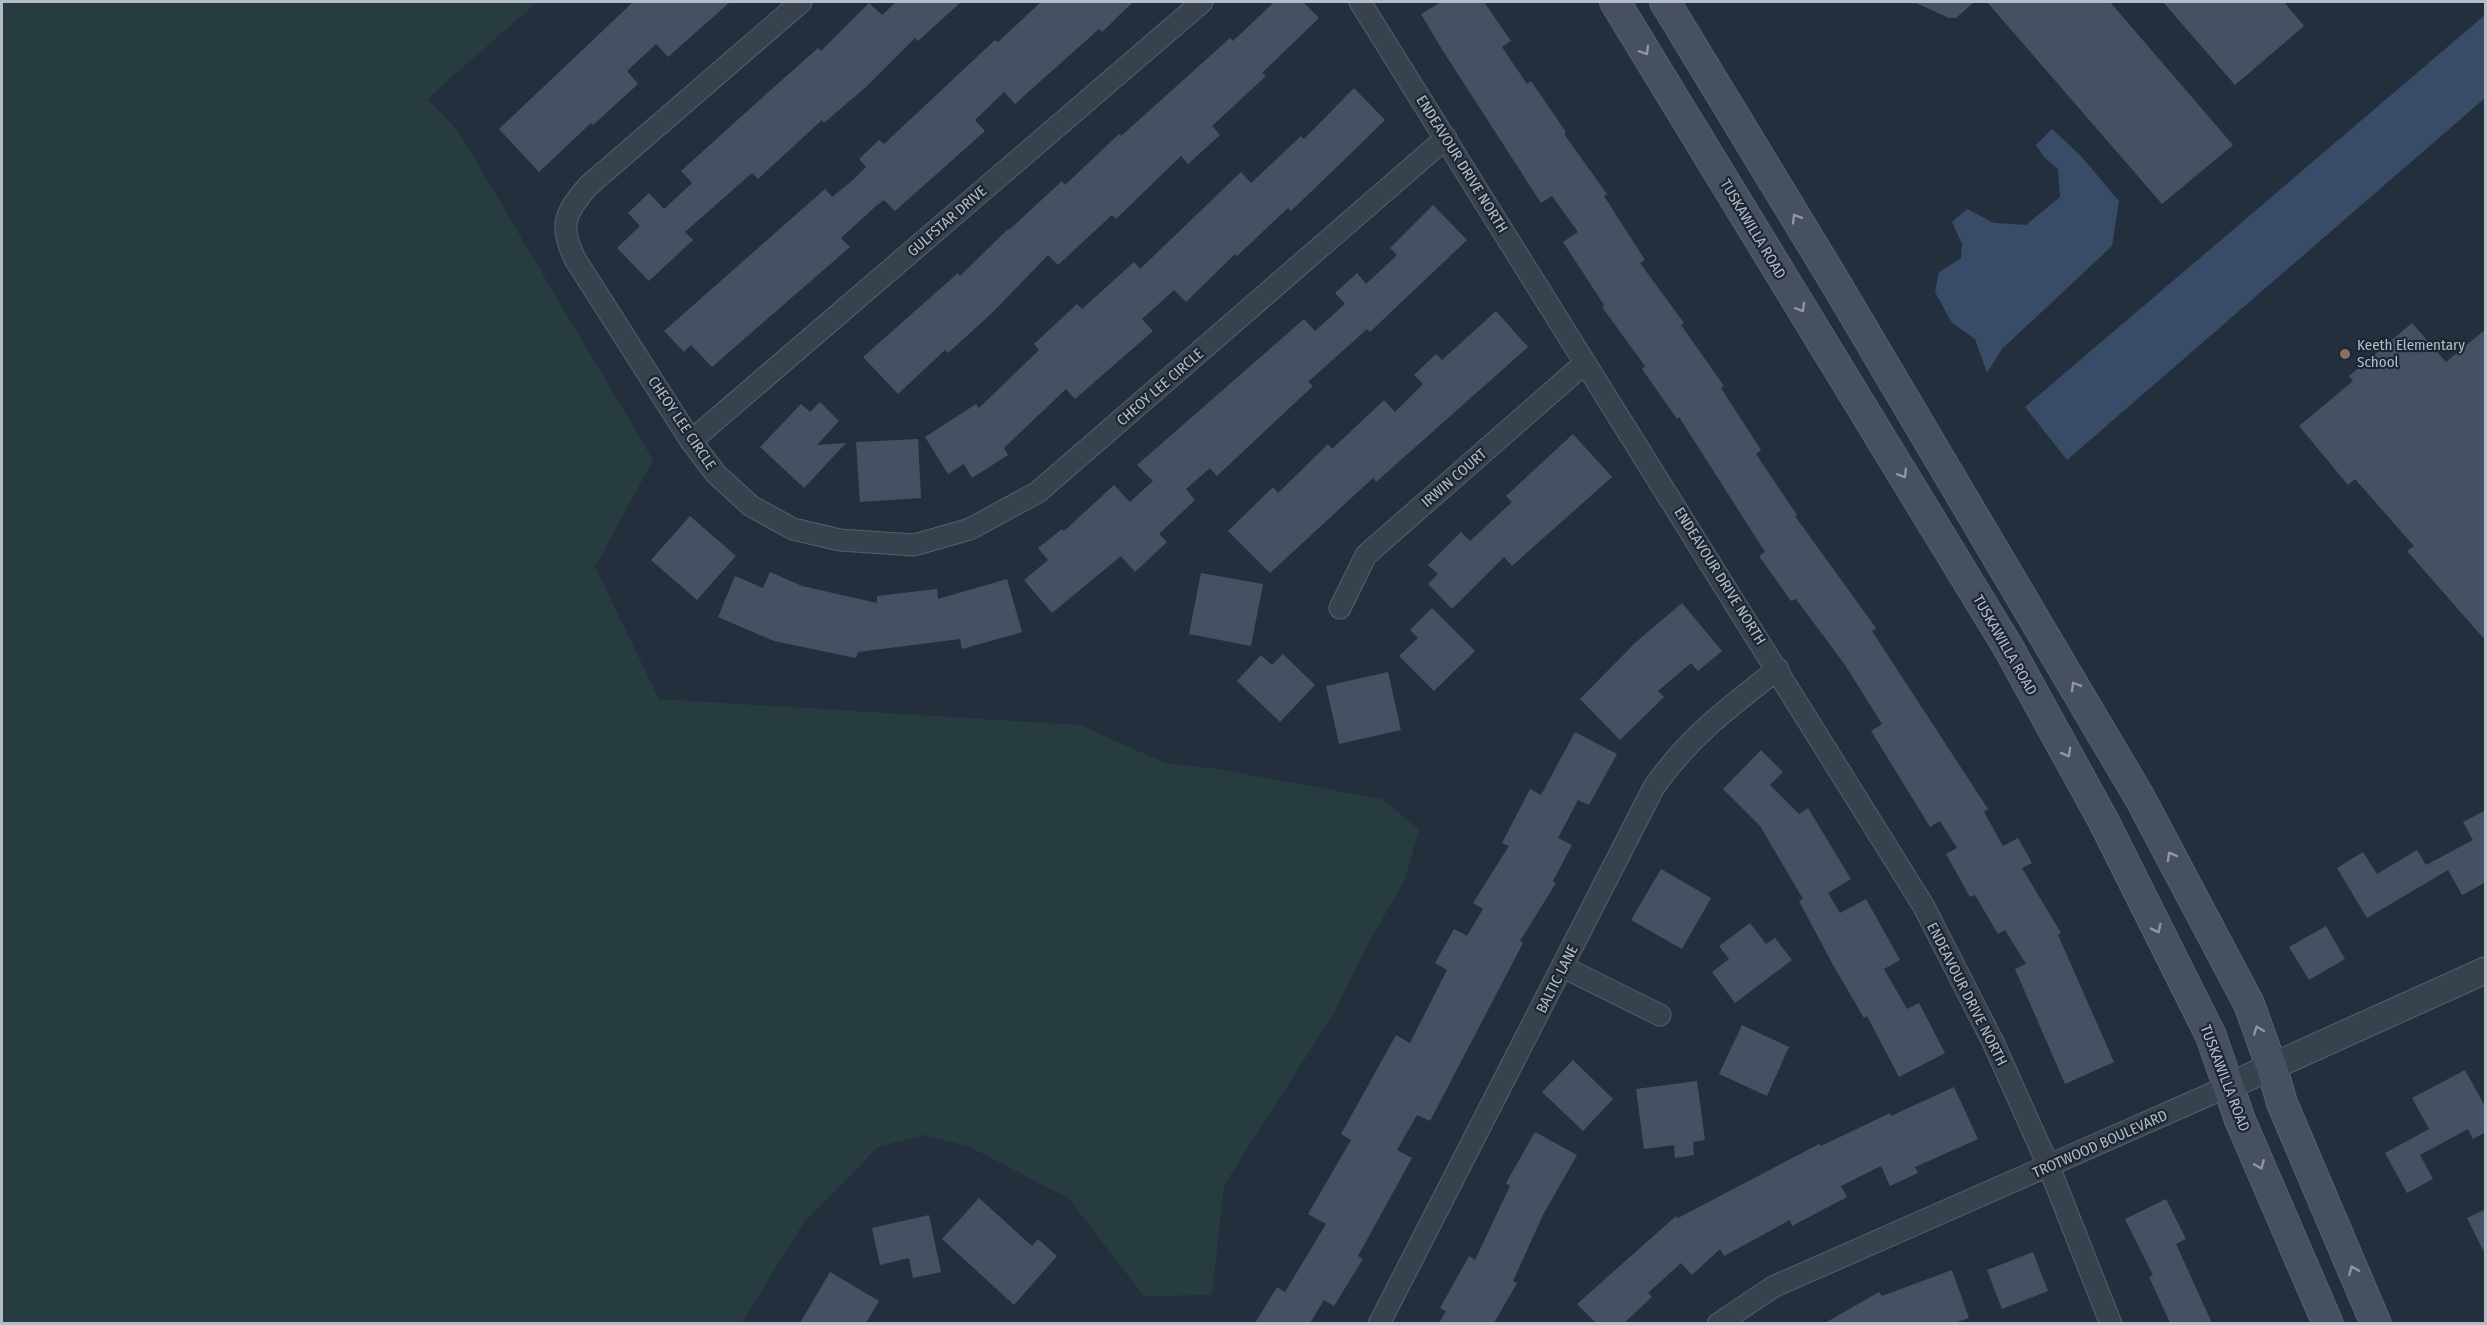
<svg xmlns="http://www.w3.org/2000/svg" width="2487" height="1325" font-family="'Fira Sans Condensed',sans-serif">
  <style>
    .green { fill: #263c3f }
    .water { fill: #394c67 }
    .building { fill: #455162 }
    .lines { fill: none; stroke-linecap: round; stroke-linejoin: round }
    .minor-casing { stroke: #565f6c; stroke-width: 23 }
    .tertiary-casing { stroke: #565f6c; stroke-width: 28 }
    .secondary-casing { stroke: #565f6c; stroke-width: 32 }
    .minor { stroke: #38414e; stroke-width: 21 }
    .tertiary { stroke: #38414e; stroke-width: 26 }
    .secondary { stroke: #465061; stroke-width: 30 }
    .oneway { stroke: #8e96a5 }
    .education-dot { fill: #8d6e63; stroke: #1d2633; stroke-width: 2 }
    .labels { text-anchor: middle; stroke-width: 4.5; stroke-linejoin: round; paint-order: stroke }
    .street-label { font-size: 15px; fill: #b4bcc9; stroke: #1d2633 }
    .poi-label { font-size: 15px; fill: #b4bcc9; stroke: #1d2633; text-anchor: start }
  </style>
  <rect width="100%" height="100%" fill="#242f3e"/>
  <path class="green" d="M2 2H537L427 99 458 131 653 460 595 567 659 699 1080 725 1165 763 1217 769 1382 799 1419 830 1404 882 1370 940 1334 1013 1224 1185 1212 1295 1144 1296 1068 1198 970 1147 924 1135 878 1147 804 1222 742 1323H2Z"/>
  <path class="water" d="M2485 15V98L2067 460 2025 407Z
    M2052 129 2080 155 2119 201 2112 246 2002 349 1987 373 1975 339 1952 323 1935 292 1939 272 1961 258 1962 244 1952 222 1967 209 1994 223 2026 225 2060 197 2058 169 2044 157 2036 145Z"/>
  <path class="building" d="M633 2H730L668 57 656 44 627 71 638 84 593 125 591 123 539 172 499 129Z
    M896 2H961L918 41 915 38 867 86 824 123 822 120 758 179 752 173 685 232 693 240 649 281 617 248 640 226 628 213 649 193 664 209 692 183 681 171 764 96 818 48 821 51 869 3 882 15Z
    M1041 2H1133L1102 32 1099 29 1015 104 1004 92 975 120 985 131 895 211 884 200 876 206 841 238 850 247 712 367 691 345 684 352 664 331 825 189 832 197 853 180 866 167 859 159 879 140 884 144 995 40 998 42Z
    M1274 2H1303L1319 18 1262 73 1266 76 1212 126 1220 135 1188 164 1181 156 1116 219 1112 215 1058 265 1048 255 993 312 948 353 945 350 898 394 863 357 958 273 960 276 1008 229 1009 230 1062 181 1065 185 1119 134 1121 136 1230 38 1233 41Z
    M1441 2H1484L1511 41 1502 47 1527 84 1531 81 1566 132 1564 134 1607 194 1604 196 1645 260 1640 263 1684 323 1681 325 1724 386 1721 388 1761 450 1756 454 1797 515 1795 516 1876 628 1872 631 1988 809 1984 812 2003 846 2018 838 2032 863 2022 868 2061 933 2058 935 2114 1062 2065 1084 2015 969 2026 964 2005 930 1998 934 1975 895 1970 897 1946 854 1957 848 1940 821 1930 827 1908 791 1871 731 1882 724 1845 665 1796 599 1791 601 1759 556 1765 552 1679 417 1677 419 1642 369 1645 366 1602 307 1604 305 1563 242 1578 232 1552 196 1541 203 1443 51 1421 14Z
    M1914 2H1974L1956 18H1949Z
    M1987 2H2110L2233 145 2162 204Z
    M2163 2H2284L2304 26 2235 85Z
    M1354 88 1385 120 1342 162 1291 211 1288 208 1237 256 1235 254 1186 302 1174 290 1142 319 1153 331 1075 399 1066 389 1004 448 1008 455 972 478 964 464 948 474 925 437 976 404 979 408 1039 350 1034 344 1077 304 1082 309 1134 262 1140 269 1241 172 1251 183 1301 136 1304 139Z
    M1433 205 1467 240 1370 332 1367 329 1308 382 1313 386 1217 476 1210 468 1186 489 1195 500 1159 534 1167 542 1135 572 1121 556 1052 613 1024 580 1048 560 1038 548 1062 529 1064 531 1114 485 1130 502 1153 481 1137 465 1304 319 1315 331 1345 304 1335 293 1357 273 1366 284 1397 255 1390 248Z
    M1496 311 1528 347 1376 482 1373 478 1270 573 1228 531 1273 487 1278 493 1328 444 1332 449 1384 400 1395 412 1423 384 1414 375 1436 354 1442 360Z
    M2412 323 2446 362 2486 329V641L2407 551 2414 546 2355 479 2348 485 2299 426 2353 381 2349 376Z
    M820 402 839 421 817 445 846 443 804 488 760 447 801 404 810 412Z
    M1573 434 1612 477 1512 566 1504 557 1452 609 1428 584 1438 574 1428 565 1461 532 1470 541 1512 502 1506 496Z
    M918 439 921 498 860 502 856 442Z
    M690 516 736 556 697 600 651 560Z
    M770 572 802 586 877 603V596L937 589 938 599 1007 579 1022 632 962 649 960 639 858 652 856 658 774 641 718 617 735 576 763 588Z
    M1201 573 1263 584 1251 646 1189 634Z
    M1682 603 1722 651 1698 671 1691 663 1658 691 1664 697 1620 740 1580 699 1636 642Z
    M1432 608 1475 651 1434 691 1399 656 1418 638 1410 630Z
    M1283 654 1315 685 1280 722 1237 681 1261 655 1272 665Z
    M1388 672 1401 730 1339 744 1326 686Z
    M1575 732 1617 754 1589 805 1578 800 1558 838 1572 845 1553 881 1556 883 1520 941 1523 943 1430 1121 1417 1115 1397 1150 1412 1158 1358 1256 1363 1259 1334 1306 1324 1300 1310 1323H1255L1277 1287 1285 1292 1326 1224 1308 1214 1351 1140 1341 1134 1396 1035 1410 1043 1447 970 1435 963 1454 929 1467 936 1483 909 1473 903 1509 846 1502 843 1530 789 1541 795Z
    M1761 750 1783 772 1770 785 1799 814 1808 808 1851 879 1828 893 1840 913 1866 899 1900 960 1884 969 1907 1009 1919 1003 1945 1053 1899 1077 1867 1016 1864 1018 1833 965 1799 901 1803 899 1760 826 1723 789Z
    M2486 810V882L2462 895 2448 870 2367 918 2337 868 2363 852 2377 874 2417 850 2426 865 2473 840 2463 822Z
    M1661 869 1711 898 1682 949 1631 920Z
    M1750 923 1766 944 1775 938 1792 960 1735 1003 1712 972 1729 959 1719 946Z
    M2326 926 2345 959 2309 980 2289 947Z
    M1742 1025 1789 1047 1767 1096 1719 1074Z
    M1573 1060 1613 1099 1583 1131 1542 1092Z
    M2465 1070 2486 1108V1132L2473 1139 2468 1129 2420 1155 2433 1179 2407 1193 2385 1153 2429 1129 2412 1098Z
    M1697 1081 1705 1140 1693 1142 1694 1155 1675 1158 1674 1145 1644 1149 1636 1089Z
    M1954 1087 1978 1139 1915 1167 1918 1173 1890 1186 1881 1166 1841 1186 1847 1197 1792 1226 1790 1220 1724 1256 1720 1249 1692 1275 1681 1263 1648 1293 1652 1297 1624 1323H1596L1577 1304 1676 1216 1678 1218 1819 1144 1821 1146 1890 1113 1891 1116Z
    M1535 1132 1577 1155 1543 1215 1513 1281 1517 1283 1494 1323H1439L1446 1311 1440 1308 1469 1256 1475 1260 1510 1186 1506 1183Z
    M979 1198 1032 1246 1038 1239 1057 1256 1014 1305 942 1239Z
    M2166 1199 2186 1239 2176 1244 2212 1323H2170L2149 1277 2153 1275 2125 1219Z
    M2486 1209V1256L2467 1218Z
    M929 1215 941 1272 913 1278 909 1258 880 1265 872 1228Z
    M2033 1252 2048 1291 2002 1309 1987 1270Z
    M1952 1270 1969 1318 1954 1323H1825L1879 1292 1882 1296Z
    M830 1272 879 1301 866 1323H800Z"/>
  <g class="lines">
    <g class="minor-casing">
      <path id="minor" d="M801 2 588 186C564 214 559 226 575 259L691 441 716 474 751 506 793 529 840 540 914 545 970 529 1038 492 1446 138
        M1360 2 1923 905 1993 1042 2049 1167 2111 1324
        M691 441 1202 2
        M1340 608 1366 555 1585 363
        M1563 967 1660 1015
        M1379 1324 1654 787C1690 736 1729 707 1778 669
        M1718 1324 1773 1287 2229 1086"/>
    </g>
    <g class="tertiary-casing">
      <path id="tertiary" d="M2229 1086 2486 970"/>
    </g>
    <g class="secondary-casing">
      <path id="secondary" d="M1615 2 2008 647 2103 820 2211 1036 2240 1120 2328 1324
        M1665 2 1835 282 2140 798 2249 1004 2272 1068 2282 1103 2376 1324"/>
    </g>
    <use href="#minor" class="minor"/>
    <use href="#tertiary" class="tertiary"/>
    <use href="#secondary" class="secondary"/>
  </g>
  <defs><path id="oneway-chevron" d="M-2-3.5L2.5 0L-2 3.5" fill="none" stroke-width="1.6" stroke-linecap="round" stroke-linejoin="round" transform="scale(1.5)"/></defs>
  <g class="oneway">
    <use href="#oneway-chevron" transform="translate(1645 51) rotate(59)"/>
    <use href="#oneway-chevron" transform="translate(1796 218) rotate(-121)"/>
    <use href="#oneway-chevron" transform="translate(1801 308) rotate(59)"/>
    <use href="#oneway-chevron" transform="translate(1903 474) rotate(59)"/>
    <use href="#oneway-chevron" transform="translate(2075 686) rotate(-120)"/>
    <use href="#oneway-chevron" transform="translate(2067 753) rotate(61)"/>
    <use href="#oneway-chevron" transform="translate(2171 856) rotate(-118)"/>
    <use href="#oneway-chevron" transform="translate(2157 929) rotate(64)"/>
    <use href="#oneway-chevron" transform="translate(2258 1030) rotate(-110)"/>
    <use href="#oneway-chevron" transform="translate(2260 1165) rotate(67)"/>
    <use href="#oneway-chevron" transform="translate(2353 1270) rotate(-113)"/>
  </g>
  <circle class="education-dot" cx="2345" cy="354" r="6"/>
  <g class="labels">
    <g class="street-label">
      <text transform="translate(1462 164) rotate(58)" y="5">ENDEAVOUR DRIVE NORTH</text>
      <text transform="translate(947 221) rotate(-41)" y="5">GULFSTAR DRIVE</text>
      <text transform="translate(1753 229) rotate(59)" y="5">TUSKAWILLA ROAD</text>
      <text transform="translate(1160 387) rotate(-41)" y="5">CHEOY LEE CIRCLE</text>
      <text transform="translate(682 423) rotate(56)" y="5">CHEOY LEE CIRCLE</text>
      <text transform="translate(1454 478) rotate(-41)" y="5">IRWIN COURT</text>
      <text transform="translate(1720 576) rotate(58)" y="5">ENDEAVOUR DRIVE NORTH</text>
      <text transform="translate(2005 645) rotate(60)" y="5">TUSKAWILLA ROAD</text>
      <text transform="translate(1557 979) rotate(-63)" y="5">BALTIC LANE</text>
      <text transform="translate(1967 994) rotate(63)" y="5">ENDEAVOUR DRIVE NORTH</text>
      <text transform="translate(2225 1078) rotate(69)" y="5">TUSKAWILLA ROAD</text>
      <text transform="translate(2100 1144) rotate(-24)" y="5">TROTWOOD BOULEVARD</text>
    </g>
    <g class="poi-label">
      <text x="2357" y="350">Keeth Elementary<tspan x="2357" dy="17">School</tspan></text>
    </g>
  </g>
  <rect width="2487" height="1325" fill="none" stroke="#b4bcc9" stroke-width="6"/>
</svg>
